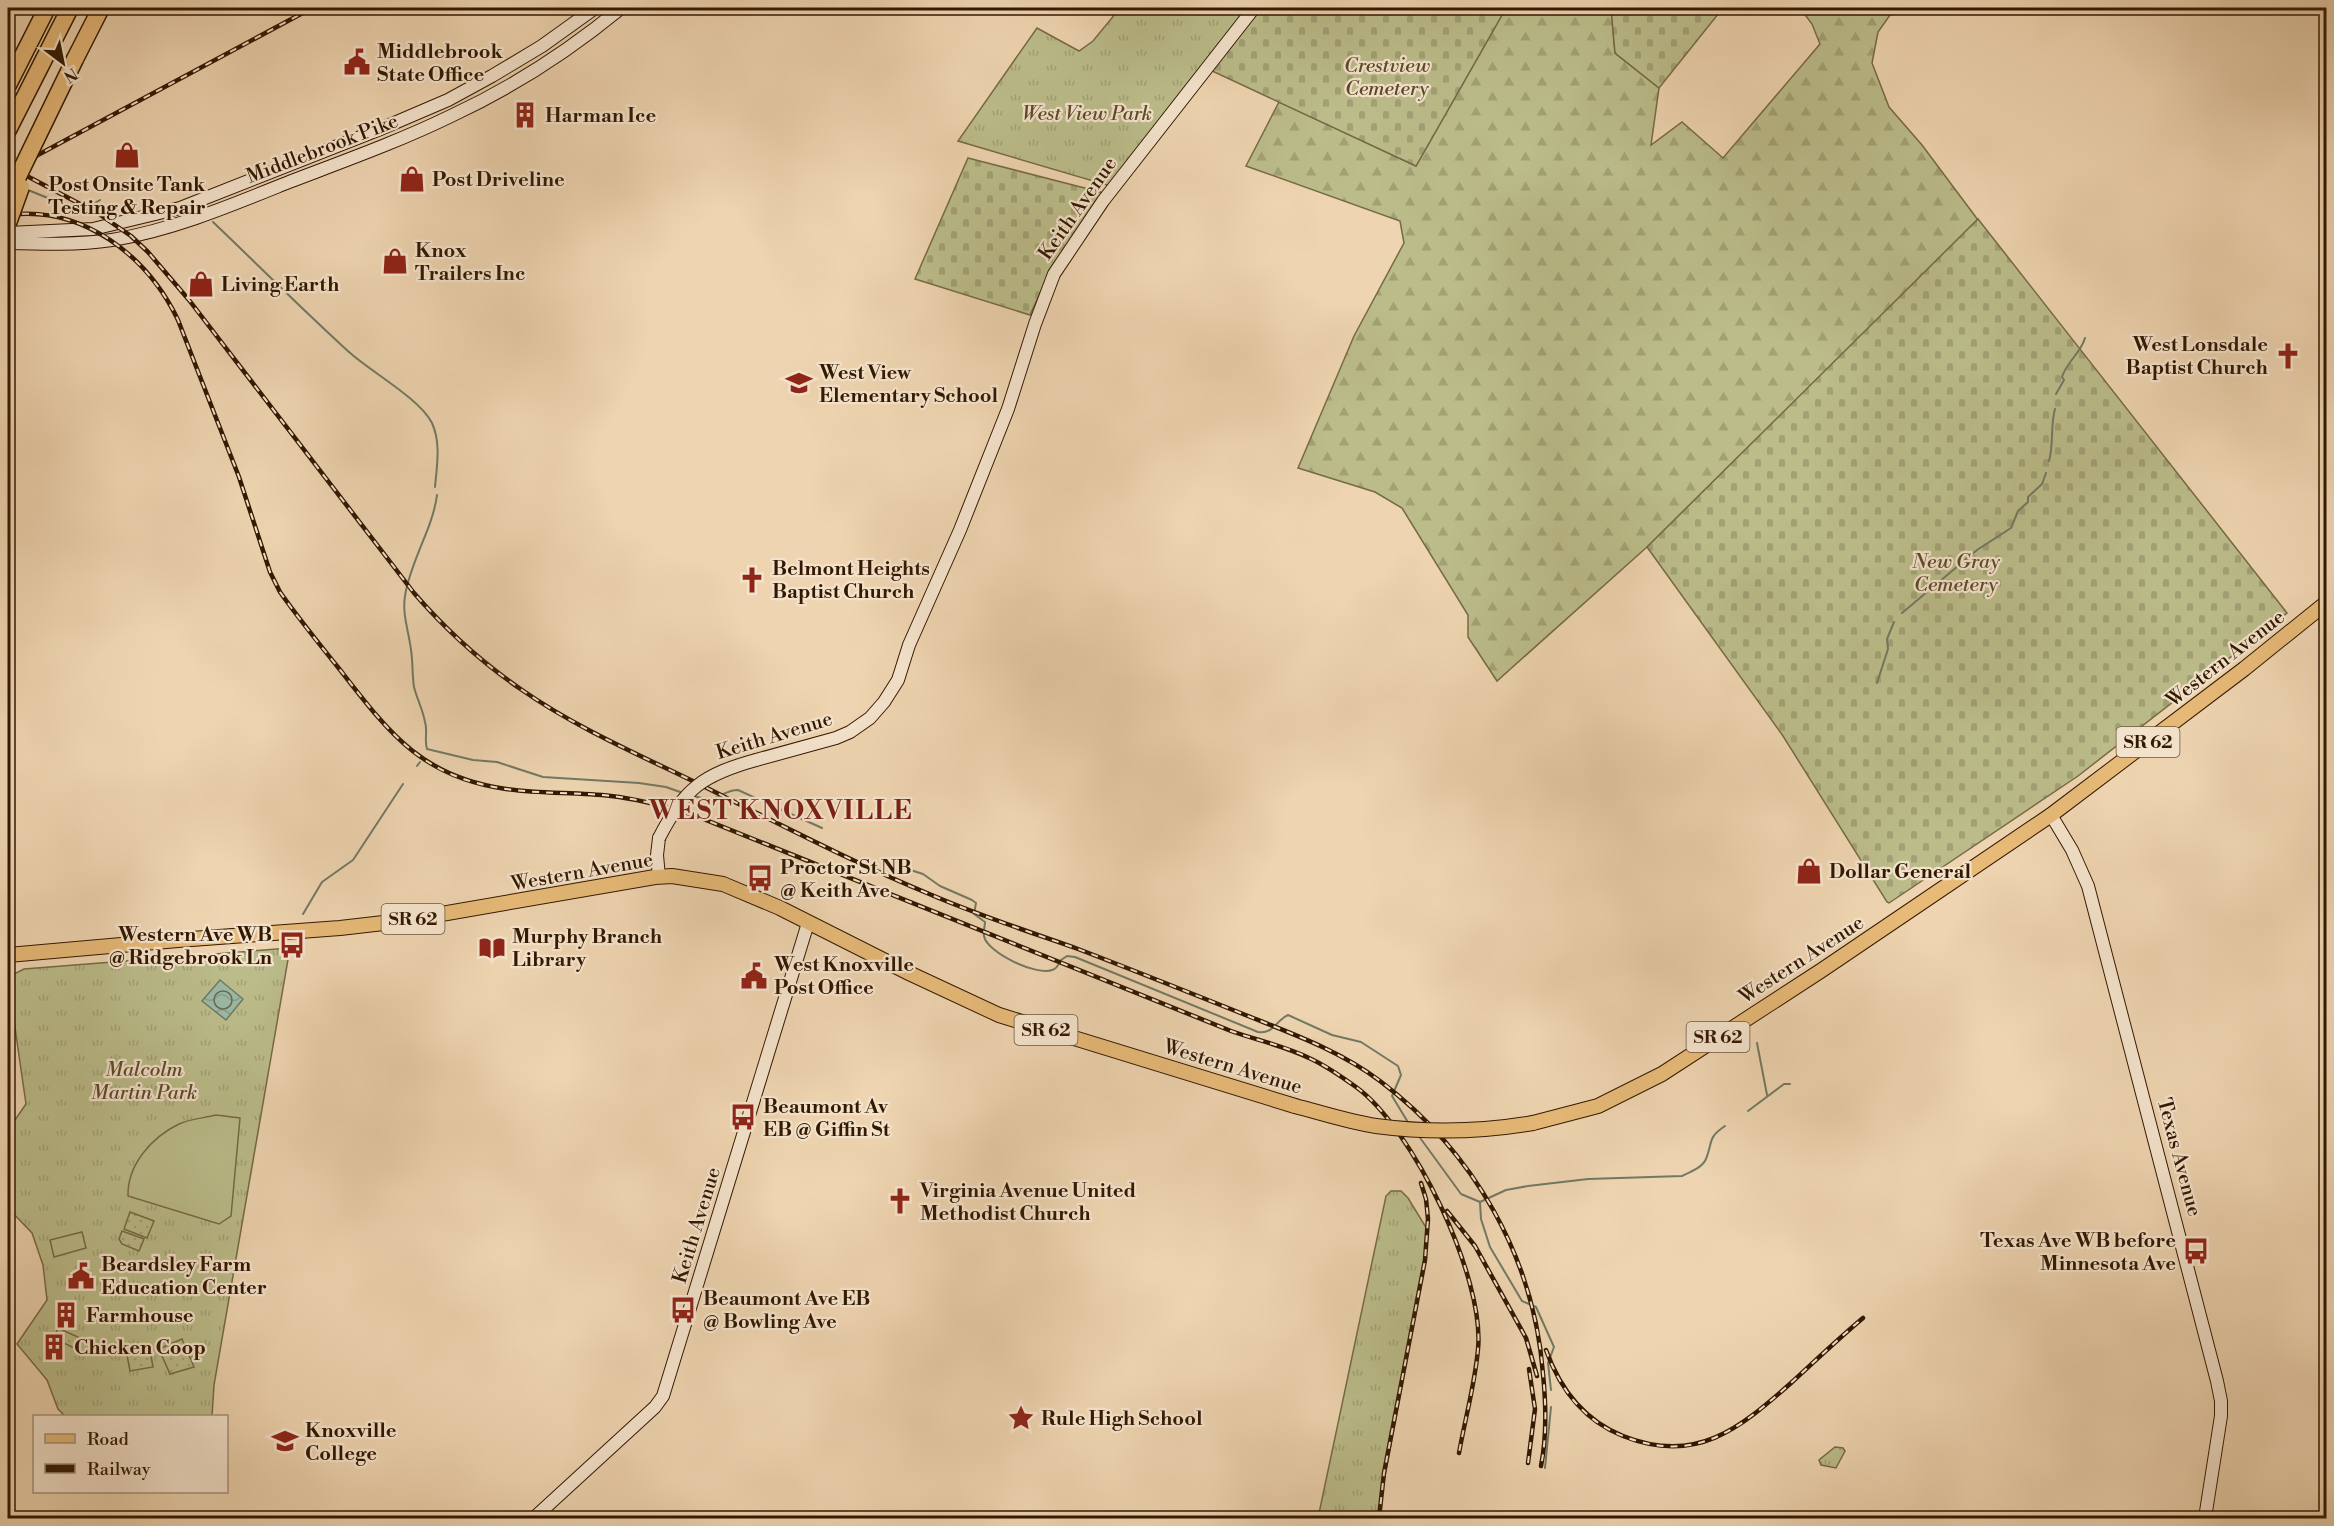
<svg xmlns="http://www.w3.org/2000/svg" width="2334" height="1526" font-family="'Libre Bodoni',serif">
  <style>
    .grass { fill: url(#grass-tufts); stroke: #766a45; stroke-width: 1.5 }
    .forest { fill: url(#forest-firs); stroke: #766a45; stroke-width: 1.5 }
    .cemetery { fill: url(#cemetery-stones); stroke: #766a45; stroke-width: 1.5 }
    .garden { fill: url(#garden-dots); stroke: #766a45; stroke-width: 1.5 }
    .pitch { fill: #bbbc8a; stroke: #766a45; stroke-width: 1.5 }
    .water { fill: url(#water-waves); stroke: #717964; stroke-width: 1.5 }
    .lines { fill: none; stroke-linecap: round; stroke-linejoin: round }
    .shore { stroke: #666853; stroke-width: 1.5 }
    .stream { stroke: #717964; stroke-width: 2 }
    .secondary-casing { stroke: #321800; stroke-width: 14 }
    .primary-casing { stroke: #321800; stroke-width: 16 }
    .highway-casing { stroke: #321800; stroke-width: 19 }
    .secondary { stroke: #f4e3cc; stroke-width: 12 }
    .primary { stroke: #e7ba78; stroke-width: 14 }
    .highway { stroke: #e7ba78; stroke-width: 16 }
    .rail-casing { stroke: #321800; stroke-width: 4.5 }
    .rail { stroke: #f4e3cc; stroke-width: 2; stroke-dasharray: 7; stroke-linecap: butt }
    .secondary-bridge-casing { stroke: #321800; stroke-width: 14; stroke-linecap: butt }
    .primary-bridge-casing { stroke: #321800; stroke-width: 16; stroke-linecap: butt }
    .highway-bridge-casing { stroke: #321800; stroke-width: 19; stroke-linecap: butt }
    .secondary-bridge { stroke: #f4e3cc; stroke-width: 12 }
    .primary-bridge { stroke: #e7ba78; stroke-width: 14 }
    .highway-bridge { stroke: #e7ba78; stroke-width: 16 }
    .labels { text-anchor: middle; stroke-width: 4.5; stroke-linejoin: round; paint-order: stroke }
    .shield { fill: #f4e3cc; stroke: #6c553d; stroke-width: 1.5 }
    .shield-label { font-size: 18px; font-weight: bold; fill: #321800 }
    .poi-label { font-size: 20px; font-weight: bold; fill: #321800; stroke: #f4e3cc; text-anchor: start }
    .park-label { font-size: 20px; font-style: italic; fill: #5b4929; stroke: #f4e3cc }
    .street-label { font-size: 20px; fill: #321800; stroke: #f4e3cc }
    .district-label { font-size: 26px; font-weight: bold; letter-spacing: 1.5px; fill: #7a1f14; stroke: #f4e3cc }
  </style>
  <defs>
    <pattern id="grass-tufts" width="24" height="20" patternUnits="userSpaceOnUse" patternTransform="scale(1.5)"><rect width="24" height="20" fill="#bbbc8a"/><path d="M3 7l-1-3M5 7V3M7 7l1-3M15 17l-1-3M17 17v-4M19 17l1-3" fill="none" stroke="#a1a175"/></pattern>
    <pattern id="forest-firs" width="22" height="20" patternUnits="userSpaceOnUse" patternTransform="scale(1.5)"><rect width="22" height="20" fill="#bbbc8a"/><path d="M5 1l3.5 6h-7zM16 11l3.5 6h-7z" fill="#a1a175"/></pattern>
    <pattern id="cemetery-stones" width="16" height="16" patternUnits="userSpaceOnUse" patternTransform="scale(1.5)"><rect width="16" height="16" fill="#bbbc8a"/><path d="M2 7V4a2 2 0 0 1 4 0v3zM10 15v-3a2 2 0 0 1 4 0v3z" fill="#a1a175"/></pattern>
    <pattern id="garden-dots" width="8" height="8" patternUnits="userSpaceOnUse" patternTransform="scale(1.5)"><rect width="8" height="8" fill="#bbbc8a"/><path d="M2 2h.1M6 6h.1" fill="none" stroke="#a1a175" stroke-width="1.8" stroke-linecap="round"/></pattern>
    <pattern id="water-waves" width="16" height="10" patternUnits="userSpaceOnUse" patternTransform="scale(1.5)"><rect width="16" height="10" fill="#9bb9a6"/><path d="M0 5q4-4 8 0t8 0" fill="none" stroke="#869e8d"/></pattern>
  </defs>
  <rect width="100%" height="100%" fill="#eed4b0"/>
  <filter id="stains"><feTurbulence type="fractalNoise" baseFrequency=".00333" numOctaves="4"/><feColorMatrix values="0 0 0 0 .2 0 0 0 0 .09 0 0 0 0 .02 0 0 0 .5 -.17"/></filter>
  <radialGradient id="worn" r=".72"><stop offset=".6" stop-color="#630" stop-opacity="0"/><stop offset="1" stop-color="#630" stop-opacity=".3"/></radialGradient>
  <path class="grass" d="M1120 8H1249L1110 186 958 141 1037 28 1079 51 1093 41Z
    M290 948 214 1385 212 1416H65L58 1409 47 1380 17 1344 47 1300 43 1265 32 1233 8 1208V1130L26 1104 9 986 14 974 24 969Z
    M1391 1191H1401L1408 1198 1427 1229 1426 1259 1377 1518H1318L1386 1196Z
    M1835 1447 1843 1448 1845 1451 1836 1468 1821 1465 1819 1460Z"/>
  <path class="forest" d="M1506 8H1611L1615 53 1659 88 1651 145 1682 122 1723 158 1820 44 1812 24 1800 8H1895L1878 32 1872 63 1889 107 1922 145 1978 220 1647 547 1497 681 1468 637V615L1402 508 1375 492 1298 468 1354 336 1404 243 1400 221 1246 166 1279 102 1416 166Z"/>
  <path class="cemetery" d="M1258 8H1506L1416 166 1210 70Z
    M1611 8H1723L1659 88 1615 53Z
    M968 158 1104 193 1053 265 1030 315 915 279Z
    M1978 219 2287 613 2078 776 1889 903 1887 902 1783 736 1647 547Z"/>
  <path class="garden" d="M130 1212 154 1221 147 1238 124 1229Z
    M122 1231 144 1239 139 1251 122 1244 119 1239Z
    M58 1328 80 1338 74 1348 54 1338Z
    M182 1339 194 1367 170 1374 159 1349Z
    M150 1351 153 1367 130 1371 127 1355Z"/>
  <path class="pitch" d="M216 1115 240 1118 231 1216 219 1224 128 1196C127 1165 152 1137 179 1124 190 1119 204 1118 216 1115Z
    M82 1232 86 1248 54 1257 50 1240Z"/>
  <path class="water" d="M220 980 243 999 226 1020 202 1001Z"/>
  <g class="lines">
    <path class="shore" d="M214 1000a9 9 0 1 1 18 0a9 9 0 1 1-18 0Z"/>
    <path class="stream" d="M28 190 75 209H85L100 200
      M213 222C258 265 303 310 349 352 371 372 419 398 432 423 441 443 437 465 435 487
      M2056 394 2064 380 2062 377C2067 361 2081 353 2085 338
      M2049 461C2054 444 2050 427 2055 409
      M1902 613 1977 550 2011 528 2018 511 2028 502V497L2042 484 2046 473
      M1877 683 1888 649 1887 639 1894 622
      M427 749 473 760 497 762 543 777 639 783 666 787 683 793
      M427 749C424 740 428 731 425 722 423 710 417 699 414 687 412 674 413 662 411 650 409 632 402 615 405 596 410 562 433 528 437 495
      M417 766 420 762
      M694 796C722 805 719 790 738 790L822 828
      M901 867 923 874 940 886 972 900 976 903 974 914 985 922C985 926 983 932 984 936 987 953 1037 976 1052 970 1057 969 1059 964 1061 960L1067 956 1075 957 1258 1032C1274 1034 1274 1022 1288 1015L1332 1035 1361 1042 1398 1066 1401 1075 1392 1096 1409 1124
      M303 914 322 882 353 860 403 784
      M1757 1043 1767 1095
      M1748 1111 1784 1084H1790
      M1418 1135 1461 1194 1480 1202 1506 1190 1528 1186 1588 1179 1682 1176C1690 1172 1702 1168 1706 1159 1713 1142 1707 1138 1725 1126
      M1480 1203 1481 1219 1490 1247 1522 1301 1536 1307 1554 1347 1548 1363 1551 1390
      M1545 1468 1551 1407"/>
    <g class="secondary-casing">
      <path id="secondary" d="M8 233 93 229 180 208 378 130 448 100 492 76 542 46 595 8
        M8 243C42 244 77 245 112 240 173 230 232 205 289 182 344 161 400 141 453 115 513 87 570 50 621 8
        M756 760 836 738 850 732 870 718 884 702 898 680 909 645 960 530 1008 409 1035 324 1054 274 1103 201 1254 8
        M2051 815 2072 850 2088 886 2217 1381 2221 1401V1416L2205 1518
        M659 877 657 855 659 838
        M534 1518 655 1407 663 1396 808 923"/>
    </g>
    <g class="primary-casing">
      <path id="primary" d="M8 955 178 940 340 928 401 921 655 877 672 876 723 884 780 908 911 974 999 1015 1295 1106
        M1533 1123 1598 1106 1662 1074 1822 970 2051 815 2244 669 2326 603"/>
    </g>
    <g class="highway-casing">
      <path id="highway" d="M75 59 101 8
        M8 85 47 8
        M8 130 70 8"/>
    </g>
    <use href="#secondary" class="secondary"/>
    <use href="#primary" class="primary"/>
    <use href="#highway" class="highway"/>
    <g class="rail-casing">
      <path id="rail" d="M8 166 99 214 131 236 148 252 189 300 414 593C446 630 481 662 522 690 578 729 644 757 705 787 781 825 856 864 934 896 981 916 1030 932 1078 949 1133 970 1188 992 1243 1014 1290 1033 1339 1050 1380 1081 1474 1152 1534 1257 1543 1374 1546 1404 1547 1436 1541 1466
        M8 171 312 8
        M8 215C82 205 147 255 178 320L239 477 270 572 280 592C299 619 320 645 341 671 390 734 422 777 506 789 541 794 576 792 611 796 638 799 664 806 691 814L1231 1031C1256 1040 1285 1046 1309 1058 1325 1065 1342 1077 1356 1087 1413 1128 1485 1278 1478 1349 1475 1384 1465 1419 1459 1453
        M1447 1211 1475 1246 1526 1338 1537 1376
        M1546 1350C1560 1389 1583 1420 1623 1436 1696 1465 1739 1429 1791 1383 1815 1361 1838 1339 1863 1318
        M1528 1463 1535 1409 1529 1369
        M1379 1518 1384 1473 1425 1260 1428 1219 1426 1199 1421 1183"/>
    </g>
    <use href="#rail" class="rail"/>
    <g class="secondary-bridge-casing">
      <path id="secondary-bridge" d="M659 838C685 788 702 775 756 760"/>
    </g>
    <g class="primary-bridge-casing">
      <path id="primary-bridge" d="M1295 1106C1322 1113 1349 1122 1376 1126 1429 1133 1481 1132 1533 1123"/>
    </g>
    <g class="highway-bridge-casing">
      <path id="highway-bridge" d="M8 197 75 59
        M8 223 21 187"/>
    </g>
    <use href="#secondary-bridge" class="secondary-bridge"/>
    <use href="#primary-bridge" class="primary-bridge"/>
    <use href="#highway-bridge" class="highway-bridge"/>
  </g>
  <defs>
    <g id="civic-bare" transform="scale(2.07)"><path d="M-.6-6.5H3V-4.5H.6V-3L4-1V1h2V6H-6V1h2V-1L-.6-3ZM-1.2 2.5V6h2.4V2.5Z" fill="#8f2418" stroke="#f4e3cc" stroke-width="2.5" paint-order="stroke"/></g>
    <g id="building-bare" transform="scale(2.07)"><path d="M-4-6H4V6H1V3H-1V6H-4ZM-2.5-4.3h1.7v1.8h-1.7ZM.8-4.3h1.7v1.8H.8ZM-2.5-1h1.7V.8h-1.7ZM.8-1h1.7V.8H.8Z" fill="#8f2418" stroke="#f4e3cc" stroke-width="2.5" paint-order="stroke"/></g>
    <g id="shop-bare" transform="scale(2.07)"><path d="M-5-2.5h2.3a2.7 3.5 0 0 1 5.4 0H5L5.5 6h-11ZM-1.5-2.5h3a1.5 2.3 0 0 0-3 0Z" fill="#8f2418" stroke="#f4e3cc" stroke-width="2.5" paint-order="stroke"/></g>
    <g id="church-bare" transform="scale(2.07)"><path d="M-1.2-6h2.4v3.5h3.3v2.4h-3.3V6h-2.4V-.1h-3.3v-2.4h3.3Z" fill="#8f2418" stroke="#f4e3cc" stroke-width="2.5" paint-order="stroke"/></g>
    <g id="school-bare" transform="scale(2.07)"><path d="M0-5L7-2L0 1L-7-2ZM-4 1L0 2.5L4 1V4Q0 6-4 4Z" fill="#8f2418" stroke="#f4e3cc" stroke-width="2.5" paint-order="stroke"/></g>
    <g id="bus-bare" transform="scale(2.07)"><path d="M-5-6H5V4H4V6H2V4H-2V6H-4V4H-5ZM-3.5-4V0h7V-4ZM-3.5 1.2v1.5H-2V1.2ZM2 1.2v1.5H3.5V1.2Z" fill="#8f2418" stroke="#f4e3cc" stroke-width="2.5" paint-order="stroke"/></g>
    <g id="library-bare" transform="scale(2.07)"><path d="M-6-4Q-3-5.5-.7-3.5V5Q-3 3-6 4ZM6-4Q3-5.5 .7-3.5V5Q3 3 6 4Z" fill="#8f2418" stroke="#f4e3cc" stroke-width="2.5" paint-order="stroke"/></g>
    <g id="sight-bare" transform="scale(2.07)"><path d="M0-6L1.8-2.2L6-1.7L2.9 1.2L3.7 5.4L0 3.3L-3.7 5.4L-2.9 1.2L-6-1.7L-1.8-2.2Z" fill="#8f2418" stroke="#f4e3cc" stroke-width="2.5" paint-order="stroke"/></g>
    <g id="university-bare" transform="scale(2.07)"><path d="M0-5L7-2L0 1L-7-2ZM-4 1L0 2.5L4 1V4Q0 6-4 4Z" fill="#8f2418" stroke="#f4e3cc" stroke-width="2.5" paint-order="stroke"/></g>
  </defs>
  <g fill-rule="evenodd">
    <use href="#civic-bare" x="357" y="62"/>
    <use href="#building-bare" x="525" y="115"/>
    <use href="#shop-bare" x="127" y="155"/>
    <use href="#shop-bare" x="412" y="179"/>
    <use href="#shop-bare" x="395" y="261"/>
    <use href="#shop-bare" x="201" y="284"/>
    <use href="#church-bare" x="2288" y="356"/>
    <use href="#school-bare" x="799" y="383"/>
    <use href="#church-bare" x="752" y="580"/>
    <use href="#shop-bare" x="1809" y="871"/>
    <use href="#bus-bare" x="760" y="878"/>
    <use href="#bus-bare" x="292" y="945"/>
    <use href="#library-bare" x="492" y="948"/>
    <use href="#civic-bare" x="754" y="976"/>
    <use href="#bus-bare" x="743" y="1117"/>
    <use href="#church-bare" x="900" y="1201"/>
    <use href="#bus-bare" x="2196" y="1251"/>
    <use href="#civic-bare" x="81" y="1276"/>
    <use href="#bus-bare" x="683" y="1310"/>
    <use href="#building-bare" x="66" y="1315"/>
    <use href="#building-bare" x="54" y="1347"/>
    <use href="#sight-bare" x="1021" y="1418"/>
    <use href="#university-bare" x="285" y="1441"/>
  </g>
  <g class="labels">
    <g class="shield">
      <rect x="2116.5" y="727" width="63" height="30" rx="4.5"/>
      <rect x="381.5" y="904" width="63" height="30" rx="4.5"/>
      <rect x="1014.5" y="1015" width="63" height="30" rx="4.5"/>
      <rect x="1686.5" y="1022" width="63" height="30" rx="4.5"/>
    </g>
    <g class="shield-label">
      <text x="2148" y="748">SR 62</text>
      <text x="413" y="925">SR 62</text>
      <text x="1046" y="1036">SR 62</text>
      <text x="1718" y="1043">SR 62</text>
    </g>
    <g class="poi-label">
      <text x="377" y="58">Middlebrook<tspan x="377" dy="23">State Office</tspan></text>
      <text x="545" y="122">Harman Ice</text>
      <text x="432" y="186">Post Driveline</text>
      <text x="127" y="191" text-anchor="middle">Post Onsite Tank<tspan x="127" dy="23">Testing &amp; Repair</tspan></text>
      <text x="415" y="257">Knox<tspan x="415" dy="23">Trailers Inc</tspan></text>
      <text x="221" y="291">Living Earth</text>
      <text x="2268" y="351" text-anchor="end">West Lonsdale<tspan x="2268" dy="23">Baptist Church</tspan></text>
      <text x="819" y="379">West View<tspan x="819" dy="23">Elementary School</tspan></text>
      <text x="772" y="575">Belmont Heights<tspan x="772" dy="23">Baptist Church</tspan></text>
      <text x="780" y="874">Proctor St NB<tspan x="780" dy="23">@ Keith Ave</tspan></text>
      <text x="1829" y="878">Dollar General</text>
      <text x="272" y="941" text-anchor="end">Western Ave WB<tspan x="272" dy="23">@ Ridgebrook Ln</tspan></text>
      <text x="512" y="943">Murphy Branch<tspan x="512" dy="23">Library</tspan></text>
      <text x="774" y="971">West Knoxville<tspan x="774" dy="23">Post Office</tspan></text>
      <text x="763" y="1113">Beaumont Av<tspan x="763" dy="23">EB @ Giffin St</tspan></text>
      <text x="920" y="1197">Virginia Avenue United<tspan x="920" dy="23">Methodist Church</tspan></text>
      <text x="2176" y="1247" text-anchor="end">Texas Ave WB before<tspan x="2176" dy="23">Minnesota Ave</tspan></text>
      <text x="101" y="1271">Beardsley Farm<tspan x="101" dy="23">Education Center</tspan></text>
      <text x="703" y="1305">Beaumont Ave EB<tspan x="703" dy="23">@ Bowling Ave</tspan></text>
      <text x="86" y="1322">Farmhouse</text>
      <text x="74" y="1354">Chicken Coop</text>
      <text x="1041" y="1425">Rule High School</text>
      <text x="305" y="1437">Knoxville<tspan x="305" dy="23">College</tspan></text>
    </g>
    <g class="park-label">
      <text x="1387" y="72">Crestview<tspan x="1387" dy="23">Cemetery</tspan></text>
      <text x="1087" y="120">West View Park</text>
      <text x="1956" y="568">New Gray<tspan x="1956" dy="23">Cemetery</tspan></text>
      <text x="144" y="1076">Malcolm<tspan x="144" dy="23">Martin Park</tspan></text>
    </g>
    <g class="street-label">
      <text transform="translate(322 148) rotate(-21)" y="7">Middlebrook Pike</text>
      <text transform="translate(1077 208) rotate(-55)" y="7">Keith Avenue</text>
      <text transform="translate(2225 658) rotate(-38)" y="7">Western Avenue</text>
      <text transform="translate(774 735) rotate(-17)" y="7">Keith Avenue</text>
      <text transform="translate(582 871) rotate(-10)" y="7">Western Avenue</text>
      <text transform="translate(1801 959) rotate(-33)" y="7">Western Avenue</text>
      <text transform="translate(1233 1066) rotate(17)" y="7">Western Avenue</text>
      <text transform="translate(2180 1157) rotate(75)" y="7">Texas Avenue</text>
      <text transform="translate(696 1225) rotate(-73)" y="7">Keith Avenue</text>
    </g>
    <g class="district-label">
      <text x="781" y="819">WEST KNOXVILLE</text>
    </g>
  </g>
  <rect width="2334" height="1526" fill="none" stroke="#eed4b0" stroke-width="30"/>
  <rect x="9" y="9" width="2316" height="1508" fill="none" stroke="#321800" stroke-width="3"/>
  <rect x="15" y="15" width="2304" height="1496" fill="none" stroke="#321800" stroke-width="1.5"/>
  <rect x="33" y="1415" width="195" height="78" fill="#f4e3cc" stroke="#a6927a" stroke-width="1.5"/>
  <rect x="45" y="1434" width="30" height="9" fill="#e7ba78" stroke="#a6927a" stroke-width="1.5"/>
  <text x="87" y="1445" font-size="18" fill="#321800">Road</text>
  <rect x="45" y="1464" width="30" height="9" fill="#321800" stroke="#a6927a" stroke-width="1.5"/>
  <text x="87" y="1475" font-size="18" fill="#321800">Railway</text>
  <g transform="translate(63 63) rotate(148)" stroke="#f4e3cc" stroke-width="4.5" paint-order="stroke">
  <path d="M0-4.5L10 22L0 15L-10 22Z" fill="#321800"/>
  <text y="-9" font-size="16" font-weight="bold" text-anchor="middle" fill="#321800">N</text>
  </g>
  <rect width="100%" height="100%" filter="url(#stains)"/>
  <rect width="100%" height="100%" fill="url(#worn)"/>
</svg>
